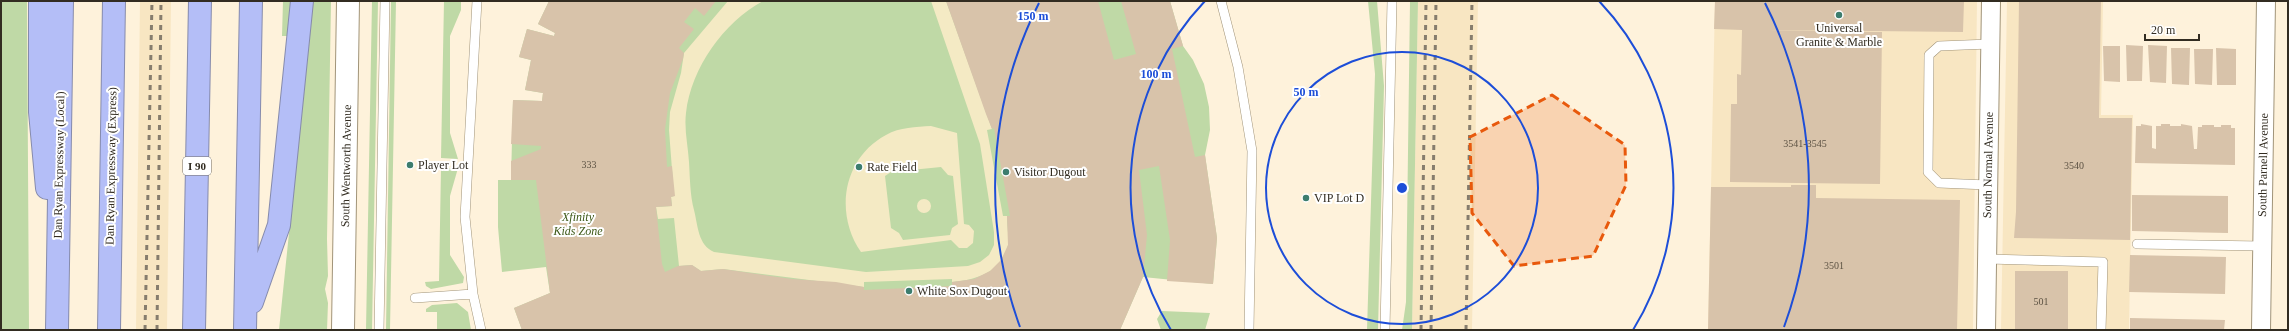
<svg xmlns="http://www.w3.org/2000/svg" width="2289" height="331" font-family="'Times New Roman',serif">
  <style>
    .built { fill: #f8e6c2 }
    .green { fill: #bfd9a6 }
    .sand { fill: #f4eac4; fill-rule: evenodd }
    .building { fill: #d8c3aa }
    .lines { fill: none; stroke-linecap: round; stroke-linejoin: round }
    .service-casing { stroke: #a19479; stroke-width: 10 }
    .minor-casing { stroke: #a19479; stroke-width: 20 }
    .secondary-casing { stroke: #a19479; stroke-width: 24 }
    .motorway-casing { stroke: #868bac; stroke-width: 24 }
    .service { stroke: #fff; stroke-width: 9 }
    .minor { stroke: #fff; stroke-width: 18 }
    .secondary { stroke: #fff; stroke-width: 22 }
    .motorway { stroke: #b4bef7; stroke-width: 22 }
    .rail { stroke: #867d6d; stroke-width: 3; stroke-dasharray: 5 5; stroke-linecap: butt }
    .marked { fill: #e8590c; fill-opacity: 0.2; stroke: #e8590c; stroke-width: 3; stroke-dasharray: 8 5; stroke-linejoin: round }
    .ring { fill: none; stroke: #1d4ed8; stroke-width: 2 }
    .poi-dot { fill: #3c7d6e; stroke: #fff; stroke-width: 1.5 }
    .labels { text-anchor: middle; stroke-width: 4; stroke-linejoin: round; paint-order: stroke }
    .number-label { font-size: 10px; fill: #5c5243 }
    .shield { fill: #fff; stroke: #706b64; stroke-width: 1 }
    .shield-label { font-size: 11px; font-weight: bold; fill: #322c21 }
    .poi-label { font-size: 12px; fill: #322c21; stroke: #fff; text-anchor: start }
    .street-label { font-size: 12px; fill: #322c21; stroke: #fff }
    .park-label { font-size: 12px; font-style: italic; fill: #3c5817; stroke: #fff }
    .centre { fill: #1d4ed8; stroke: #fff; stroke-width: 2 }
    .ring-label { font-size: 12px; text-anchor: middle; font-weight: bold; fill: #1d4ed8; stroke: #fff; stroke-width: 4; stroke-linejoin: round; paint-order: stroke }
  </style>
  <rect width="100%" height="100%" fill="#fef2db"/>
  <path class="built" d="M140 1H171L167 330H136Z
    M1418 1H1478L1472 330H1412Z
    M1715 1H1977L1973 330H1708Z
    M2007 1H2103L2101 115H2133L2129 330H2001Z"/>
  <path class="green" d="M1 1H27L29 330H1Z
    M283 1H292L289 36H282Z
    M313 1H331L327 239 328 276 325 289 328 303 327 330H279Z
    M372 1H378L372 330H366Z
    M391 1H396L390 330H386Z
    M444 1H461V10L450 36V133L458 159 441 158Z
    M549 1H1170L1183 46 1193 60 1204 84 1209 107 1210 130 1205 155 1217 238 1213 284 1143 277 1120 330H522L514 308 550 293 546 267 502 272 498 227V180H511L513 100 542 101 543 93 525 90 531 60 519 57 527 29 554 36 555 33 538 24Z
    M1368 1H1377L1384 86 1378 330H1367L1375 74Z
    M1410 1H1418L1412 330H1402L1406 302Z
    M441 168H458L450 196V255L464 277 463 283 431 289 426 286 425 282 439 281Z
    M457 303 468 312 471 330H437V312H426V309L432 305Z
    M1162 311 1210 313 1205 330H1161L1157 319Z"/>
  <path class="sand" d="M728 1H763C724 22 691 68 686 113 684 129 688 146 689 162 690 178 690 195 694 210 698 226 698 245 714 252L866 272 968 266 980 262 989 255 994 245V232L980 144 931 1H946L992 129 987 130 1003 216H1007C1007 225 1009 236 1008 245 1003 272 976 280 952 282V279L864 282V287L723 269 701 271 692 265 679 266 674 218 658 219 656 207 672 206 671 197 674 196 669 130 670 112 681 73 684 53Z
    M931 126 957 133 964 224 969 225 974 231 973 243 967 248H959L951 240 861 252C834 213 843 158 886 135 900 127 916 127 931 126ZM941 167 948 175 953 176 958 224 952 228 950 235 903 240 899 233 891 228 885 176 891 172Z
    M917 206a7 7 0 1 1 14 0a7 7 0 1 1-14 0Z"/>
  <path class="building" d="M549 1H716L704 16 695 8 684 22 694 29 679 48 684 53 683 59 670 93 665 129 667 167 672 166 675 196 671 197 672 206 656 207 662 264 665 272 678 266 692 265 701 271 723 269 792 279 836 282 864 287V290L952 286V282L974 279 990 271 1001 260 1008 245 1007 216H1010L994 128 992 129 986 114 946 1H1098L1114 60 1136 54 1121 1H1170L1183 46 1172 49 1195 157 1205 155 1217 238 1213 284 1167 281 1170 240 1159 166 1139 170 1147 235 1143 277 1120 330H522L514 308 550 293 536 180H511V161L541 149V146L511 144 513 100 542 101 543 93 525 90 531 60 519 57 527 29 554 36 555 33 538 24Z
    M1715 1H1964L1963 32 1770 30 1882 32 1880 184 1730 182 1731 104H1737V74L1741 75 1742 30 1714 29Z
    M2019 1H2101L2099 118H2132L2130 240 2014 238 2016 212Z
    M2126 45 2143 46 2142 81H2127Z
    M2148 45 2167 46 2166 83 2150 82Z
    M2103 46H2120V82L2104 81Z
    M2171 48H2190L2189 85 2172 84Z
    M2216 48 2236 49V85H2217Z
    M2194 49H2213L2212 85 2195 84Z
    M2141 124 2152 126V148L2156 149V126H2161V124H2170V126H2181V124L2192 126 2194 149H2197L2198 127H2202V125H2214V127H2221V125H2231V128H2235V165L2135 163 2136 126H2141Z
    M1791 185H1816V198L1960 200 1957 330H1708L1711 187H1791Z
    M2132 195 2228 196V233L2132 231Z
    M2130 255 2226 257 2225 294 2129 292Z
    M2015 271H2068V330H2015Z
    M2130 318 2225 320 2224 330H2130Z"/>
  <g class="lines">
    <g class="service-casing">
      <path id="service" d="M477 1 465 217 473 294 481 330
        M1221 1 1238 67 1252 151 1249 330
        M1988 185 1939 183 1928 172 1929 55 1939 46 1990 44
        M2137 244 2262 246
        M1987 259 2103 262 2101 330
        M415 298 473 294
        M379 330 385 1
        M1385 330 1392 1"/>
    </g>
    <g class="minor-casing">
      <path id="minor" d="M1986 330 1991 1
        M2261 330 2266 1"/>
    </g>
    <g class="secondary-casing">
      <path id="secondary" d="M343 330 348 1"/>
    </g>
    <g class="motorway-casing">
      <path id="motorway" d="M40 1V112L47 188
        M252 302 279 225 302 1
        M57 330 62 1
        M109 330 114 1
        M194 330 200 1
        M245 330 251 1"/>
    </g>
    <use href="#service" class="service"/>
    <use href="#minor" class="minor"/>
    <use href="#secondary" class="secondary"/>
    <use href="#motorway" class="motorway"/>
    <path class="rail" d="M145 330 152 1
      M157 330 161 1
      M1421 330 1426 1
      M1431 330 1436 1
      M1466 330 1472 1"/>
  </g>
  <path class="marked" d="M1552 95 1625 145 1626 185 1593 256 1514 266 1472 213 1470 137Z"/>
  <g class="ring">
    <circle cx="1402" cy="188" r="136"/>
    <path d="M1171 330A271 271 0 0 1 1205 1M1599 1A271 271 0 0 1 1633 330"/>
    <path d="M1020 327A407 407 0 0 1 1039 3M1765 3A407 407 0 0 1 1784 327"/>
  </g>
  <g class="poi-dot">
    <circle cx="1839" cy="15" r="4"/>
    <circle cx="410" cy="165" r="4"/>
    <circle cx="859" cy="167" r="4"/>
    <circle cx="1006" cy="172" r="4"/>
    <circle cx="1306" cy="198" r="4"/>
    <circle cx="909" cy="291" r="4"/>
  </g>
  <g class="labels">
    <g class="number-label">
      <text x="1805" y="147">3541-3545</text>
      <text x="589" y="168">333</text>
      <text x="2074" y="169">3540</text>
      <text x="1834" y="269">3501</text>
      <text x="2041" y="305">501</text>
    </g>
    <rect class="shield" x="183" y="157" width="28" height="18" rx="3"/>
    <g class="shield-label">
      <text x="197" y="170">I 90</text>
    </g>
    <g class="poi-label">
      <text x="1839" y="32" text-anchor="middle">Universal<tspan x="1839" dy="14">Granite &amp; Marble</tspan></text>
      <text x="418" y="169">Player Lot</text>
      <text x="867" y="171">Rate Field</text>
      <text x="1014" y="176">Visitor Dugout</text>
      <text x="1314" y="202">VIP Lot D</text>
      <text x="917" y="295">White Sox Dugout</text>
    </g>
    <g class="street-label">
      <text transform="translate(59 165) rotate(-89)" y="4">Dan Ryan Expressway (Local)</text>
      <text transform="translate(1988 165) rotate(-89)" y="4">South Normal Avenue</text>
      <text transform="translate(2263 165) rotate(-89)" y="4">South Parnell Avenue</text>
      <text transform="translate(111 166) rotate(-89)" y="4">Dan Ryan Expressway (Express)</text>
      <text transform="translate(346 166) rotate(-89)" y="4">South Wentworth Avenue</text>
    </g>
    <g class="park-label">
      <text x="578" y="221">Xfinity<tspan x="578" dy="14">Kids Zone</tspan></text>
    </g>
  </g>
  <circle cx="1402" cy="188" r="6" class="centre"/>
  <g class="ring-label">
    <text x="1033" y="20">150 m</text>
    <text x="1156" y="78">100 m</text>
    <text x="1306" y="96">50 m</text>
  </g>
  <rect width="2289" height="331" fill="none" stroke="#322c21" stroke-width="4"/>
  <path d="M2145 34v6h54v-6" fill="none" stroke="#322c21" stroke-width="2"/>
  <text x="2151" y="34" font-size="12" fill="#322c21" stroke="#ffffff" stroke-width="3" paint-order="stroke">20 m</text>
</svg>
